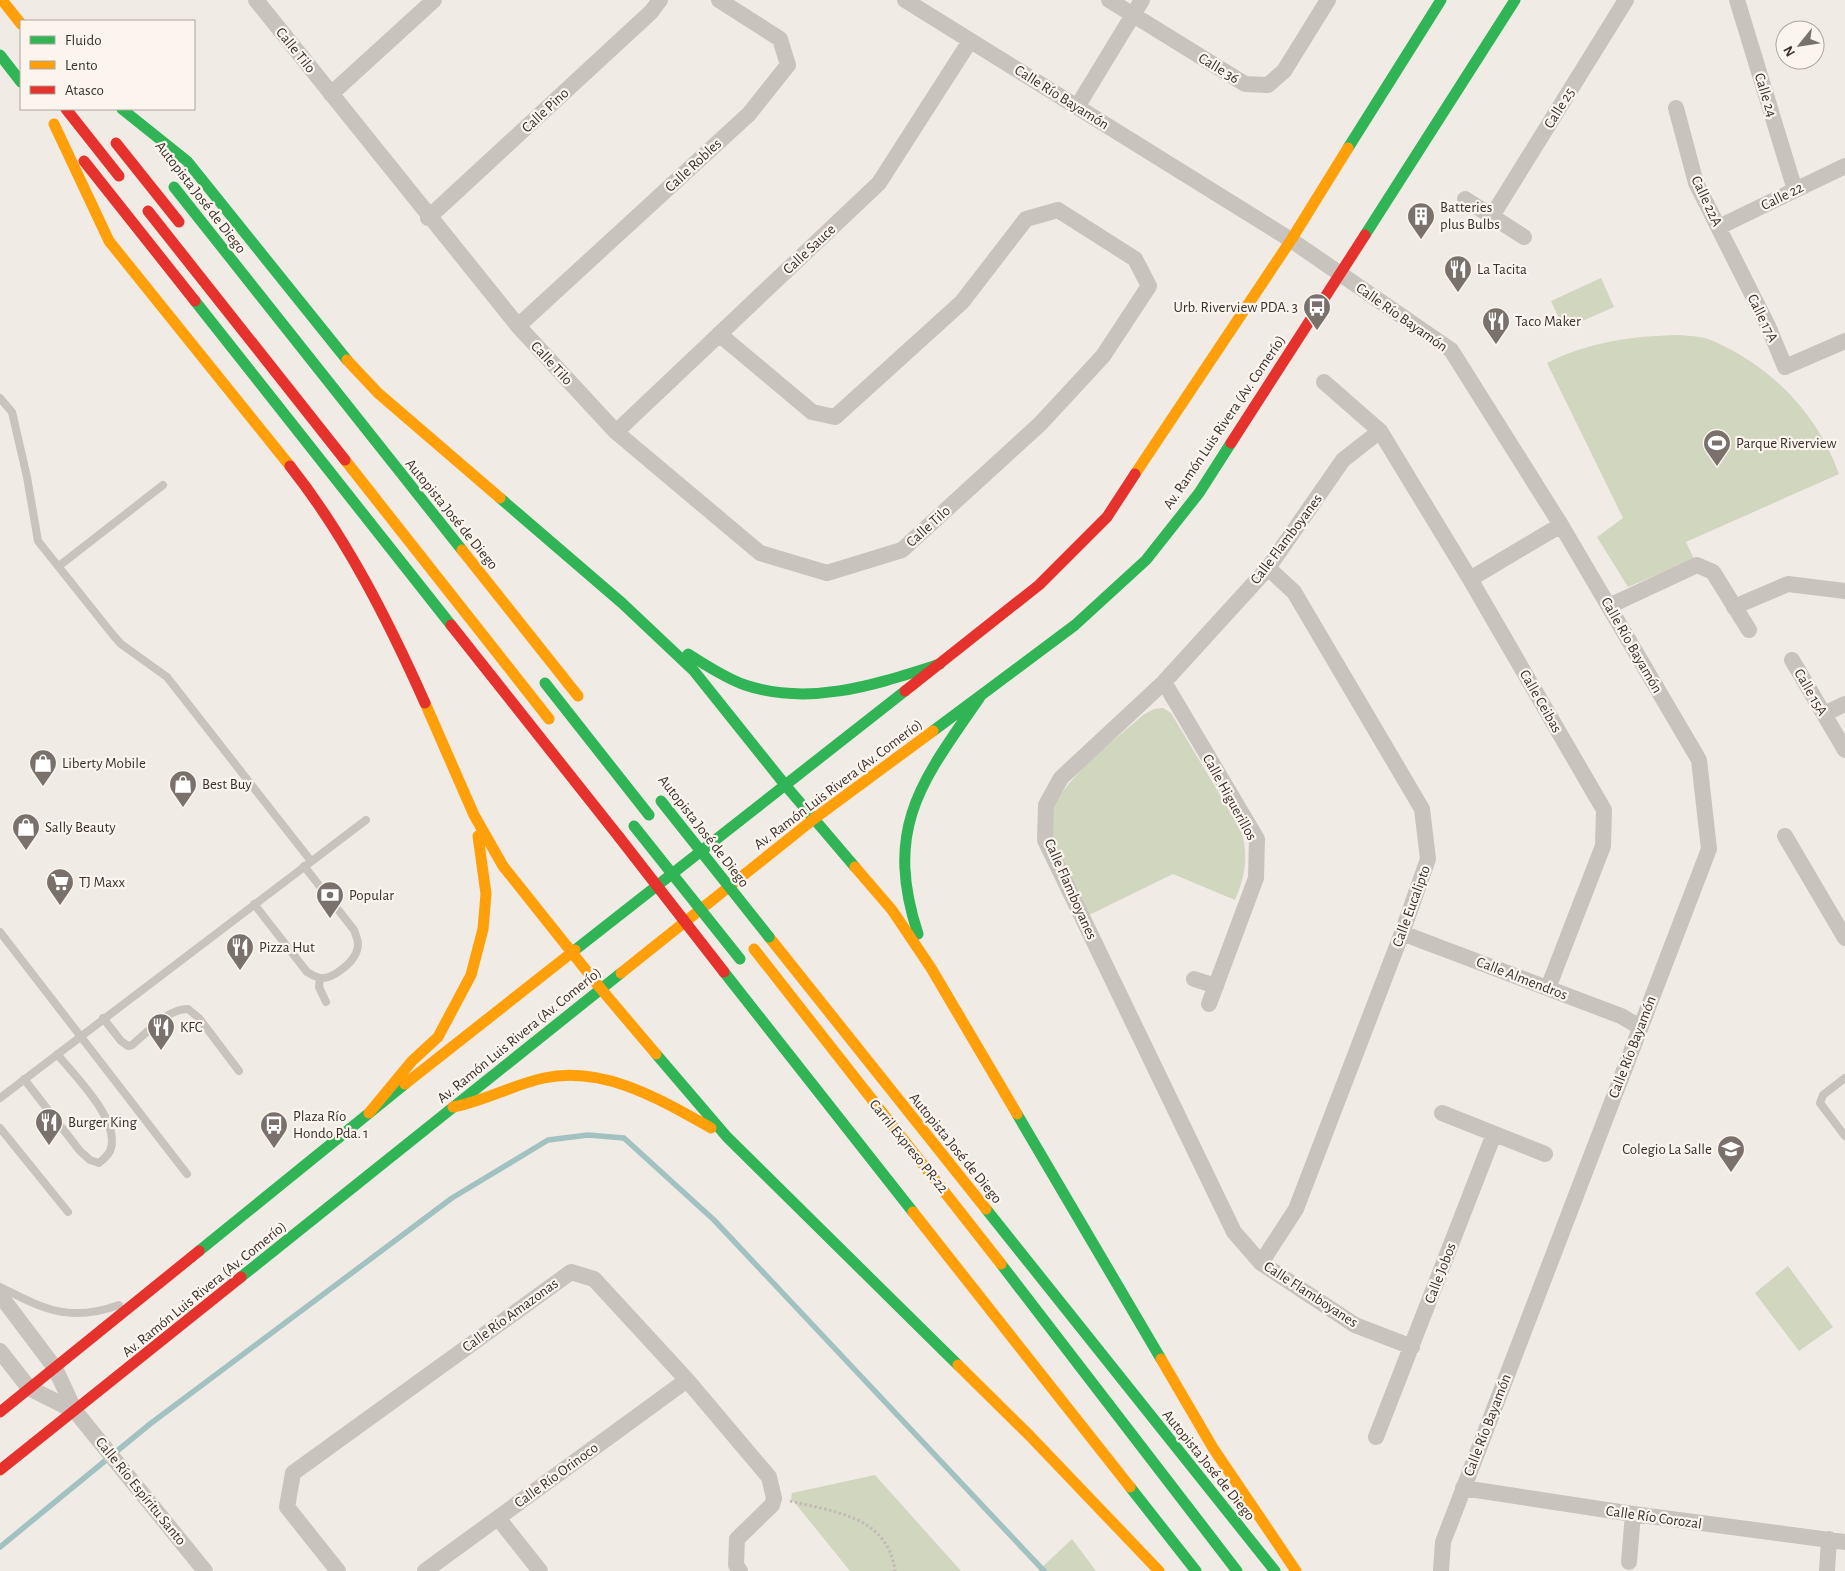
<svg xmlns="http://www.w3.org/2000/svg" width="1845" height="1571" font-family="'Alegreya Sans',sans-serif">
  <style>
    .green { fill: #d1d6bf }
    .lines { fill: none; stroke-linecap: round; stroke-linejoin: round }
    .stream { stroke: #a1c2c1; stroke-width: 5.5 }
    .path { stroke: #c2bbb6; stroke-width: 3; stroke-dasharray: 2.5 2.5; stroke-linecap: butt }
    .lane { stroke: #c9c3be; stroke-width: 8 }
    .street { stroke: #c9c3be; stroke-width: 16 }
    .fast { stroke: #30b455; stroke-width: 11 }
    .slow { stroke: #ff9f0a; stroke-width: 11 }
    .jam { stroke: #e5322d; stroke-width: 11 }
    .fast-bridge { stroke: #30b455; stroke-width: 11 }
    .jam-bridge { stroke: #e5322d; stroke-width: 11 }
    .labels { text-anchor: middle; stroke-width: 4.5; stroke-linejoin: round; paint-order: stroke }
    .street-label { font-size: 15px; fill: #3b302b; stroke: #fbf5ee }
    .poi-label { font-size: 15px; fill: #3b302b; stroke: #fbf5ee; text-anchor: start }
  </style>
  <rect width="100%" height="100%" fill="#f0ebe5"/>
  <path class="green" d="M1601 278 1614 307 1564 329 1551 301Z
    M1678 335C1689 336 1703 336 1713 341 1771 366 1818 414 1839 474L1686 542 1694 559 1628 587 1597 537 1623 518 1547 363C1588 342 1632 336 1678 335Z
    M1163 708 1171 713 1241 830C1249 856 1245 876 1235 900L1173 874 1089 915C1077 891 1060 866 1051 840 1035 796 1115 741 1143 715L1154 709Z
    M1788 1266 1833 1327 1799 1351 1755 1293Z
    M875 1475 961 1571H850L791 1498 792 1493Z
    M1072 1539 1096 1571H1038Z"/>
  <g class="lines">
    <path class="stream" d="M0 1547 150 1424 452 1198 548 1140 588 1135 624 1138 714 1220 1044 1571"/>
    <path class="path" d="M790 1501C834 1512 888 1516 895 1571"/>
    <path class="lane" d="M0 398 12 412 27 477 38 541 113 635 121 644 167 677 311 861
      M59 566 163 485
      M254 904 307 972C311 974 317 978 321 978 333 979 352 963 356 953 360 945 357 938 354 930L304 866
      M0 932 187 1174
      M320 978 319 987 326 1002
      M103 1018 121 1041 128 1046 132 1045C148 1032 167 1009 188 1009L199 1018 239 1071
      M1845 1078 1823 1095 1820 1103 1845 1136
      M24 1079 80 1151 90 1160 99 1163C104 1159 110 1154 111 1148 119 1119 75 1076 57 1054
      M0 1098 366 820
      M0 1128 68 1212
      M0 1287C44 1309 69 1323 119 1305"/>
    <path class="street" d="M256 0 518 326 616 432 760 553 827 573 902 550 1040 424 1103 356 1149 286 1135 259 1058 210 1026 219 962 302 835 417 812 412 719 334
      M905 0 1291 240 1451 350 1561 525 1699 760 1709 849 1443 1542 1441 1571
      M1109 0 1245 84 1268 85 1284 71 1328 0
      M1737 0 1795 190
      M331 94 434 0
      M1077 107 1142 0
      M1676 108 1696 183 1768 326 1785 367 1845 341
      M1465 199 1524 237
      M1492 216 1626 0
      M428 218 651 12 660 0
      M1719 227 1845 166
      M518 326 749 114 788 65 780 39 719 0
      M1324 382 1380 431 1470 579 1604 810 1603 846 1548 988
      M1380 431 1343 460 1268 568 1164 682 1061 778 1046 805 1045 840 1234 1232 1261 1263 1355 1325 1412 1347
      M616 432 879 183 970 41
      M1470 579 1561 525
      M1609 606 1697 565 1713 572 1749 630
      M1734 607 1788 584 1845 591
      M1792 660 1845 750
      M1164 682 1257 839 1256 878 1209 1004
      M1824 714 1845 704
      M1785 836 1845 938
      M1402 933 1621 1016 1640 1027
      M1194 979 1216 986
      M1442 1113 1545 1154
      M1261 1263 1296 1209 1402 933 1428 859 1422 809 1294 592 1268 568
      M0 1295 55 1368 75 1411 205 1571
      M0 1351 29 1388 75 1411
      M1376 1437 1494 1134
      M1463 1488 1633 1514 1845 1542
      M498 1518 540 1571
      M1629 1562 1633 1514
      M338 1571 287 1507 293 1473 571 1272 594 1279 687 1380 769 1477 774 1498 772 1505 737 1539 736 1565 740 1571
      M425 1571 687 1380
      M1827 1571 1829 1539"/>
    <path class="fast" d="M0 55 21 82
      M122 109 187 161 347 360
      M1348 148 1441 0
      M174 187 462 550
      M1365 235 1515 0
      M195 301 451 625
      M500 498 622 603 694 671 786 786 855 867
      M688 654C706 665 725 678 745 685 811 707 877 684 940 664
      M545 683 649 815
      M933 731 1075 625 1146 560 1199 493 1231 443
      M918 934C883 827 922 781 980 697
      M575 950 905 691
      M724 972 913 1212
      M656 1054 727 1137 958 1365
      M1017 1114 1161 1359
      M986 1209 1275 1571
      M199 1251 405 1084
      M1001 1264 1237 1571
      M241 1277 621 973
      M1130 1487 1196 1571"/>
    <path class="slow" d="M2 0 21 24
      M54 124 109 241 290 466
      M347 360 378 393 500 498
      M345 460 549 719
      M1135 474 1291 240 1348 148
      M462 550 578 696
      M425 703 474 815 503 866 601 989 656 1054
      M855 867 892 910 931 968 1017 1114
      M769 937 986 1209
      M754 949 1001 1264
      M621 973 815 818 933 731
      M405 1084 575 950
      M453 1107C485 1101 512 1085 544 1078 604 1065 661 1100 711 1128
      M369 1113 412 1061 438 1037 471 975 483 929 486 894 478 836
      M913 1212 1130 1487
      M1161 1359 1213 1448 1296 1571
      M958 1365 1029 1435 1159 1571"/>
    <path class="jam" d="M66 109 119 176
      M116 143 179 222
      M84 161 195 301
      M148 211 345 460
      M1231 443 1365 235
      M290 466C346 537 388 620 425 703
      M451 625 619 837
      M905 691 1039 585 1107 517 1135 474
      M0 1412 199 1251
      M0 1470 241 1277"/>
    <path class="fast-bridge" d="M661 801 769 937
      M634 826 740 959"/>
    <path class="jam-bridge" d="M619 837 724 972"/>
  </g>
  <defs>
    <g id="building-pin" transform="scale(1.4375)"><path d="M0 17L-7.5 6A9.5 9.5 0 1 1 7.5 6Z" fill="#7a716c" stroke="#fbf5ee"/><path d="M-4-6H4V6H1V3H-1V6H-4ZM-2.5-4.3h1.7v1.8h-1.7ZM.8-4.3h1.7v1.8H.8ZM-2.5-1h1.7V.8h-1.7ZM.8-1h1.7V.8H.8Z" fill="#fff"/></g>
    <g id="restaurant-pin" transform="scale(1.4375)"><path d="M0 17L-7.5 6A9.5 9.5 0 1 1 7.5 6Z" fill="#7a716c" stroke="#fbf5ee"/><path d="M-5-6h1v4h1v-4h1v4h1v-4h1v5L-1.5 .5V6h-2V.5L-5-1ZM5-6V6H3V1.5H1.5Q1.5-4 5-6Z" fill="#fff"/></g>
    <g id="bus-pin" transform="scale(1.4375)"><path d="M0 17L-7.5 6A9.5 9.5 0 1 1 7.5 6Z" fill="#7a716c" stroke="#fbf5ee"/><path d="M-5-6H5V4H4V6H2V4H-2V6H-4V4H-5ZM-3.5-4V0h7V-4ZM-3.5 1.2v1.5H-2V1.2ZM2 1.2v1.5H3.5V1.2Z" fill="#fff"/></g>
    <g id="stadium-pin" transform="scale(1.4375)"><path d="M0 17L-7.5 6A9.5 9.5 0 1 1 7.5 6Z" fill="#7a716c" stroke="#fbf5ee"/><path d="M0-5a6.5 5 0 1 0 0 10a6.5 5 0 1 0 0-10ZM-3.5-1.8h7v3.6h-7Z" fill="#fff"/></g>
    <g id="shop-pin" transform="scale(1.4375)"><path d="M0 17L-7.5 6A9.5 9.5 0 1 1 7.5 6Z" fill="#7a716c" stroke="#fbf5ee"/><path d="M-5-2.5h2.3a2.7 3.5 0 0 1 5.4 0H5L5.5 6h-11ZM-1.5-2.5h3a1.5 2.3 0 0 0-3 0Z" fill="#fff"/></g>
    <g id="supermarket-pin" transform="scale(1.4375)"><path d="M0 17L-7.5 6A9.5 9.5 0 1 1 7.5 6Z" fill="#7a716c" stroke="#fbf5ee"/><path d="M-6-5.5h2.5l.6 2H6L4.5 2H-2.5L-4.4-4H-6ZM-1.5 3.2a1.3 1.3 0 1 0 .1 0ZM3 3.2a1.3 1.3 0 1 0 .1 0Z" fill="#fff"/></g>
    <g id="bank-pin" transform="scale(1.4375)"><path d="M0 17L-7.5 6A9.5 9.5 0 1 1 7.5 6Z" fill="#7a716c" stroke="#fbf5ee"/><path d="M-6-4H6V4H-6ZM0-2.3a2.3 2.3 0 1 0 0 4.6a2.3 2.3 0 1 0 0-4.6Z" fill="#fff"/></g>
    <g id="school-pin" transform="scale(1.4375)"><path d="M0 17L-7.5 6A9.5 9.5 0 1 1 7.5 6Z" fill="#7a716c" stroke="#fbf5ee"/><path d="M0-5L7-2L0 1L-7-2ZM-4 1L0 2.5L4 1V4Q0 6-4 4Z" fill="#fff"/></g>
  </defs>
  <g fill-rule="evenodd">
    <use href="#building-pin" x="1421" y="216"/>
    <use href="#restaurant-pin" x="1458" y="269"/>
    <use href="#bus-pin" x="1317" y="307"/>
    <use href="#restaurant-pin" x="1496" y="321"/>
    <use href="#stadium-pin" x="1717" y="443"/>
    <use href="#shop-pin" x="43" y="763"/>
    <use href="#shop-pin" x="183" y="784"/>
    <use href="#shop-pin" x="26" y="827"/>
    <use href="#supermarket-pin" x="60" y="882"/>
    <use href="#bank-pin" x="330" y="895"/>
    <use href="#restaurant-pin" x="240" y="947"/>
    <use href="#restaurant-pin" x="161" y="1027"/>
    <use href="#restaurant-pin" x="49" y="1122"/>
    <use href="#bus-pin" x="274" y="1125"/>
    <use href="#school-pin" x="1731" y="1149"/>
  </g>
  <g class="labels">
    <g class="street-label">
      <text transform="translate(296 50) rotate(51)" y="5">Calle Tilo</text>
      <text transform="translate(1219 68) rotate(31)" y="5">Calle 36</text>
      <text transform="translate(1766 95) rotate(73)" y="5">Calle 24</text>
      <text transform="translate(1062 97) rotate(32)" y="5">Calle Río Bayamón</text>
      <text transform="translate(1559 108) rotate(-58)" y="5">Calle 25</text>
      <text transform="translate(545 110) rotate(-43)" y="5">Calle Pino</text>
      <text transform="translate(693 165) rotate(-43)" y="5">Calle Robles</text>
      <text transform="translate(1782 196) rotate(-26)" y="5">Calle 22</text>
      <text transform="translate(201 197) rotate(52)" y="5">Autopista José de Diego</text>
      <text transform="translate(1707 201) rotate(65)" y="5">Calle 22A</text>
      <text transform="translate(809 249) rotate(-43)" y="5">Calle Sauce</text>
      <text transform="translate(1402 317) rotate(35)" y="5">Calle Río Bayamón</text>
      <text transform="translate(1763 318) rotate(64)" y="5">Calle 17A</text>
      <text transform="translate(552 363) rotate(47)" y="5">Calle Tilo</text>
      <text transform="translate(1224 422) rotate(-56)" y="5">Av. Ramón Luis Rivera (Av. Comerío)</text>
      <text transform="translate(452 514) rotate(51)" y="5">Autopista José de Diego</text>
      <text transform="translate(928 526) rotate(-42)" y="5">Calle Tilo</text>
      <text transform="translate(1286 539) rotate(-53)" y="5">Calle Flamboyanes</text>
      <text transform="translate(1632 645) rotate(60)" y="5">Calle Río Bayamón</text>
      <text transform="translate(1811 692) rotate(60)" y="5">Calle 15A</text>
      <text transform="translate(1541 701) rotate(60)" y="5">Calle Ceibas</text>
      <text transform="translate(838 784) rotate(-37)" y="5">Av. Ramón Luis Rivera (Av. Comerío)</text>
      <text transform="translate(1230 797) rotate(61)" y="5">Calle Higuerillos</text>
      <text transform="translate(704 831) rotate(52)" y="5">Autopista José de Diego</text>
      <text transform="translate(1071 889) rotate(66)" y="5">Calle Flamboyanes</text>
      <text transform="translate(1411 906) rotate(-70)" y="5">Calle Eucalipto</text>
      <text transform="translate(1522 978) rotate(21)" y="5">Calle Almendros</text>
      <text transform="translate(519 1035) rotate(-39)" y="5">Av. Ramón Luis Rivera (Av. Comerío)</text>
      <text transform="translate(1632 1047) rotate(-69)" y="5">Calle Río Bayamón</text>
      <text transform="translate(909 1146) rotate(51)" y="5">Carril Expreso PR-22</text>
      <text transform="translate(956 1148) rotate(51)" y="5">Autopista José de Diego</text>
      <text transform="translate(1440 1273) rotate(-69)" y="5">Calle Jobos</text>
      <text transform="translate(204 1289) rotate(-39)" y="5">Av. Ramón Luis Rivera (Av. Comerío)</text>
      <text transform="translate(1311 1294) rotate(33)" y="5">Calle Flamboyanes</text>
      <text transform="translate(510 1315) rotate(-36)" y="5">Calle Río Amazonas</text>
      <text transform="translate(1487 1425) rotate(-69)" y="5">Calle Río Bayamón</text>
      <text transform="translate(1209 1465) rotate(51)" y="5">Autopista José de Diego</text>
      <text transform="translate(556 1475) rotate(-36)" y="5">Calle Río Orinoco</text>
      <text transform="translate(141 1491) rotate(51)" y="5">Calle Río Espíritu Santo</text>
      <text transform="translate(1654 1517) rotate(8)" y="5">Calle Río Corozal</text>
    </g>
    <g class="poi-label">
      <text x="1440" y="212">Batteries<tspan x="1440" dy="17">plus Bulbs</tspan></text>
      <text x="1477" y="274">La Tacita</text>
      <text x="1298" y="312" text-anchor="end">Urb. Riverview PDA. 3</text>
      <text x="1515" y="326">Taco Maker</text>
      <text x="1736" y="448">Parque Riverview</text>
      <text x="62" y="768">Liberty Mobile</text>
      <text x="202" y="789">Best Buy</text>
      <text x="45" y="832">Sally Beauty</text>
      <text x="79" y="887">TJ Maxx</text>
      <text x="349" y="900">Popular</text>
      <text x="259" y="952">Pizza Hut</text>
      <text x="180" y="1032">KFC</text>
      <text x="293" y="1121">Plaza Río<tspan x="293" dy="17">Hondo Pda. 1</tspan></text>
      <text x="68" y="1127">Burger King</text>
      <text x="1712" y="1154" text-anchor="end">Colegio La Salle</text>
    </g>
  </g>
  <rect x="20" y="20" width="175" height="90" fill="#fbf5ee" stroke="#aea6a0"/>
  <rect x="30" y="36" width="25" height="8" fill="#30b455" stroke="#aea6a0"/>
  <text x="65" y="45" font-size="15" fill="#3b302b">Fluido</text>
  <rect x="30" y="61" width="25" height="8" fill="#ff9f0a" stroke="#aea6a0"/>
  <text x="65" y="70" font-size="15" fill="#3b302b">Lento</text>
  <rect x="30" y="86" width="25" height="8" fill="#e5322d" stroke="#aea6a0"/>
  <text x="65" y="95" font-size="15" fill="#3b302b">Atasco</text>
  <g transform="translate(1800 45) rotate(240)"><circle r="24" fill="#fbf5ee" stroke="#aea6a0"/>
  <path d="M0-4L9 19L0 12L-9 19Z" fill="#7a716c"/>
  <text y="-8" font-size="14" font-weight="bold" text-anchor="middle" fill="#3b302b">N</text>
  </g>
</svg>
